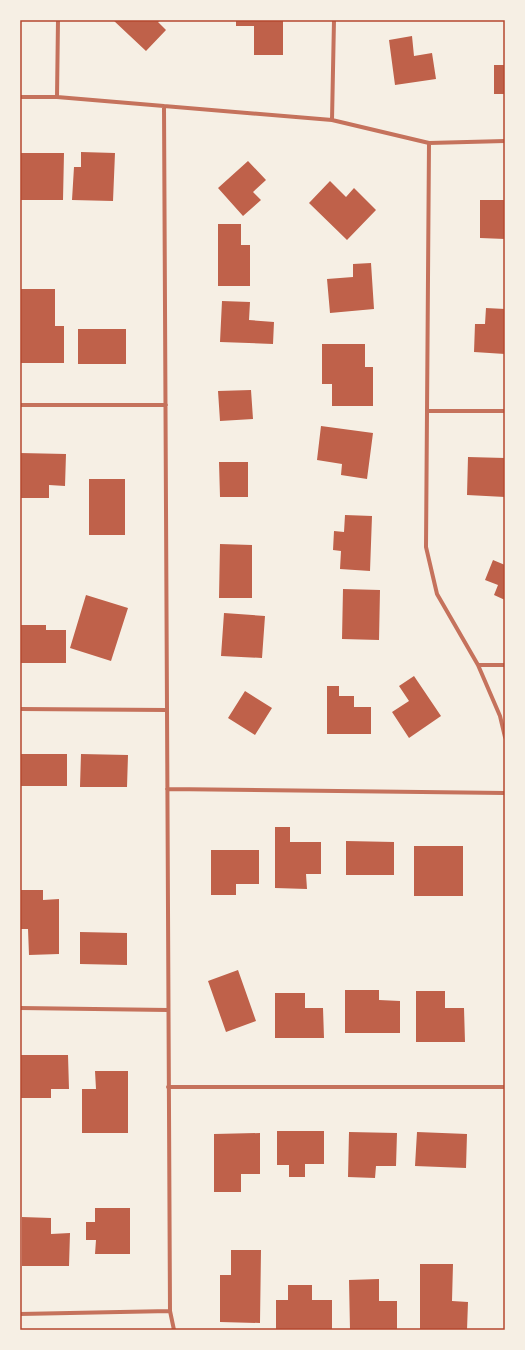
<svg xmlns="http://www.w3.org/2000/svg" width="525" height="1350" font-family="'IBM Plex Sans',sans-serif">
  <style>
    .building { fill: #bf614a }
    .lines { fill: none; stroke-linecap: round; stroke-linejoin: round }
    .minor { stroke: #c5725c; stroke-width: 4 }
    .neatline { fill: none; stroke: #b5482f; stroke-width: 1.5 }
  </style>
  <rect width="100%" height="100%" fill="#f6efe4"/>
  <path class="building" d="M113 20H161L158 22 166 30 146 51Z
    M236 20H283V55H254V26H236Z
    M412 36 414 56 432 53 436 79 395 85 389 40Z
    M494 65H505V94H494Z
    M81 152 115 153 113 201 72 200 74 167H81Z
    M20 153H64L63 200H20Z
    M248 161 266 180 253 192 261 200 243 216 218 188Z
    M330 181 346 197 354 188 376 210 347 240 309 203Z
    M480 200H505V239L480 238Z
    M218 224H241V245H250V286H218Z
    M371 263 374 309 330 313 327 279 353 277V264Z
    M20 289H55V326H64V363H20Z
    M222 301 250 302 249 320 274 322 273 344 220 342Z
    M486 308 505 309V354L474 352 475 324H485Z
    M78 329H126V364H78Z
    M322 344H365V367H373V406H332V384H322Z
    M251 390 253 419 220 421 218 391Z
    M321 426 373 433 367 479 341 475 342 464 317 460Z
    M20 453 66 454 65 486 49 485V498H20Z
    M468 457 505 458V497L467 495Z
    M219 462H248V497H220Z
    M89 479H125V535H89Z
    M345 515 372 516 370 571 340 569 341 551 333 550 334 531 344 532Z
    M220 544 252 545V598H219Z
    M493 560 505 565V600L494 595 498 585 485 580Z
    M343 589 380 590 379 640 342 639Z
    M86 595 128 608 111 661 70 648Z
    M224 613 265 616 262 658 221 656Z
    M20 625H46V630H66V663H20Z
    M414 676 441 716 409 738 392 712 409 701 399 686Z
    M327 686H339V696H354V707H371V734H327Z
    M245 691 272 708 255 735 228 718Z
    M20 754H67V786H20Z
    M81 754 128 755 127 787H80Z
    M275 827H290V842H321V874H306L307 889 275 888Z
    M346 841 394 842V875H346Z
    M414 846H463V896H414Z
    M211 850H259V884H236V895H211Z
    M20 890H43V900L59 899V954L29 955 28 929H20Z
    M80 932 127 933V965L80 964Z
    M238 970 256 1021 226 1032 208 981Z
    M345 990H379V1000L400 1001V1033H345Z
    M416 991H445V1008H464L465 1042H416Z
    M275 993H305V1008H323L324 1038H275Z
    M21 1055H68L69 1089H51V1098H21Z
    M95 1071H128V1133H82V1089H96Z
    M277 1131H324V1164H305V1177H289V1165H277Z
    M349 1132 397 1133 396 1166H376L375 1178 348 1177Z
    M417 1132 467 1134 466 1168 415 1166Z
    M260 1133V1174H241V1192H214V1134Z
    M95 1208H130V1254H95L96 1240H86V1222H95Z
    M22 1217 51 1218V1234L70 1233 69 1266H22Z
    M231 1250H261L260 1323 220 1322V1275H231Z
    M420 1264H453L452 1301 468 1302 467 1330H420Z
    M379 1279V1301H397V1330H350L349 1280Z
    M288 1285H312V1300H332V1330H276V1300H288Z"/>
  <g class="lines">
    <path class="minor" d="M20 97H57L332 120 429 143 505 141
      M57 97 58 20
      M164 106 170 1311
      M332 120 334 20
      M429 143 426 547 437 594 478 665 500 716 505 737
      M20 405H166
      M428 411H505
      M478 665H505
      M20 709 167 710
      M167 789 505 793
      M20 1008 168 1010
      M168 1087H505
      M20 1314 170 1311 174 1330"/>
  </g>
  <rect width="525" height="1350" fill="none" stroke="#f6efe4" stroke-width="42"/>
  <rect x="21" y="21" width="483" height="1308" class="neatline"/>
</svg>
